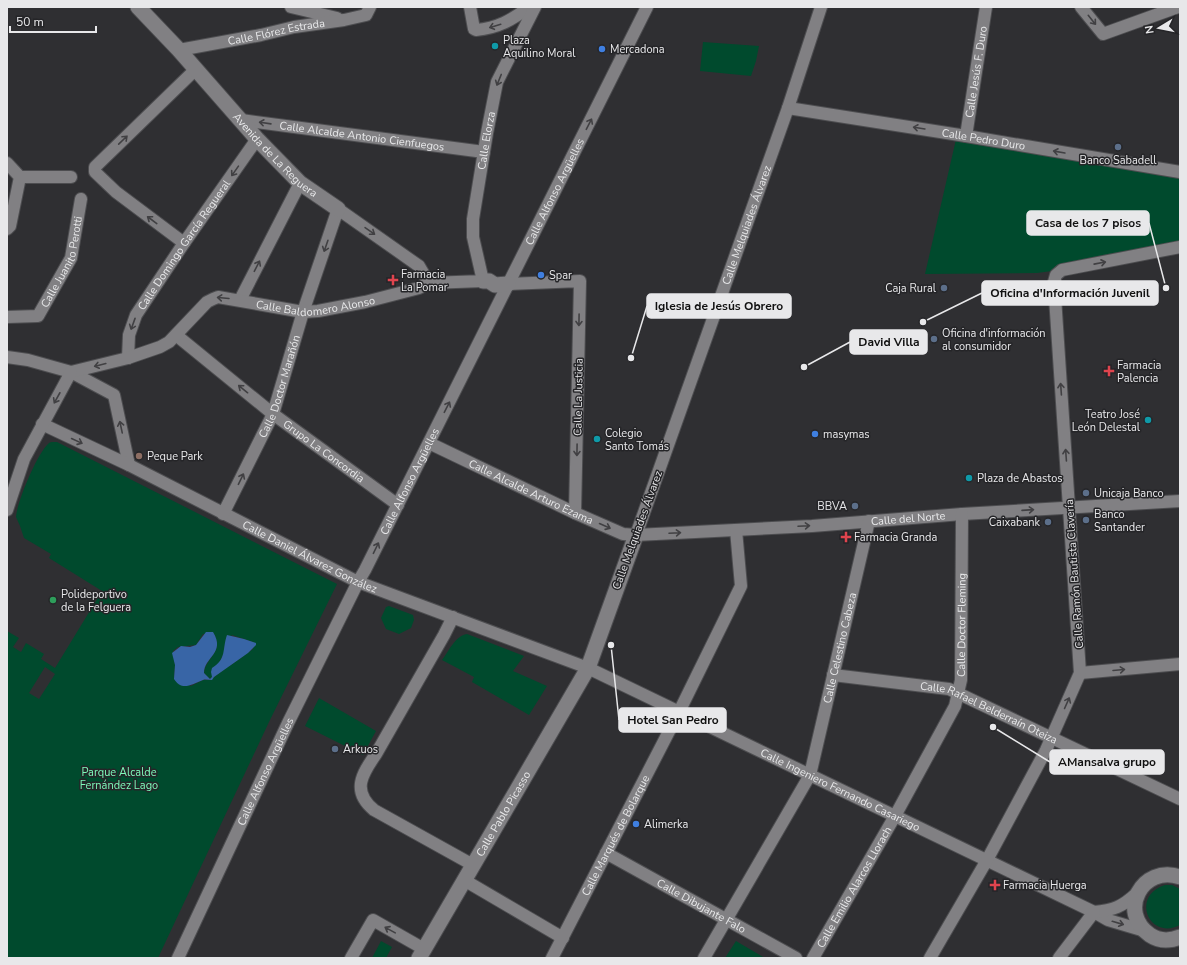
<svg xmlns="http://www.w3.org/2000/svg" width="1187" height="965" font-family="'Nunito Sans',sans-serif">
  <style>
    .green { fill: #004a2d; fill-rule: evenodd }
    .water { fill: #3865a6 }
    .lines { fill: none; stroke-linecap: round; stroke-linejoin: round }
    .minor-casing { stroke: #4d4d50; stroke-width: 14 }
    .tertiary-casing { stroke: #4d4d50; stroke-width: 17 }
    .minor { stroke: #818083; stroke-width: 12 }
    .tertiary { stroke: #818083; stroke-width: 15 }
    .oneway { stroke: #414043 }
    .culture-dot { fill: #0f9aa8; stroke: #252528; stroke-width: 1.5 }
    .shop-dot { fill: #3f7fe0; stroke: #252528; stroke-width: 1.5 }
    .service-dot { fill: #5c6f8a; stroke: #252528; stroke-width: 1.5 }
    .health-dot { fill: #e0444e; stroke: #252528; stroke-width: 1.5 }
    .education-dot { fill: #8d6e63; stroke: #252528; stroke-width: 1.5 }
    .leisure-dot { fill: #2e9e5b; stroke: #252528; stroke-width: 1.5 }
    .labels { text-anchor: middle; stroke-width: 3; stroke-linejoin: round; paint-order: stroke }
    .street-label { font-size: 11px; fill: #e8e8ea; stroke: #252528 }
    .poi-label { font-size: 11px; fill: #e8e8ea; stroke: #252528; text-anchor: start }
    .park-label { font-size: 11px; fill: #7dfbbb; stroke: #252528 }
    .leader { fill: none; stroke: #e8e8ea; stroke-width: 1.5 }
    .callout-dot { fill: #e8e8ea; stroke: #252528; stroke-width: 1.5 }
    .callout { fill: #e8e8ea; stroke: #e8e8ea; stroke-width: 1.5 }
    .callout-label { font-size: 12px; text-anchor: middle; font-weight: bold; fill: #111 }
  </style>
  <rect width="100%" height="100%" fill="#2f2f32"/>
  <path class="green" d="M703 42 759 46 756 61 751 76 700 71Z
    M957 135 1180 172V247L1052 271 1037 273 925 274Z
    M54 442H57L337 584 269 722 158 958H7V631L19 638 13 647 21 652 26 643 44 654 41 659 55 668 102 591 49 558 51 554 24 538 7 566 24 538 20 526 16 517C17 502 37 454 48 444 50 442 51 442 54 442ZM203 634 215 635C215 638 217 641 217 644 217 655 204 662 204 673L210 679 212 677 224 653 225 644 232 635 253 642V649L231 665 227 667 210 680H203L191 686 174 679 175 665 173 651 178 647 196 645ZM45 667 55 674 39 699 29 693Z
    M389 606 413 615 414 620 411 628 399 634 386 629 381 618 386 607Z
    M467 634 524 656 513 671 547 686 529 715 472 682 474 677 442 660C449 651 455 636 467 634Z
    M319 698 376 731 363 755 305 726Z
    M1165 885H1172L1180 889V925C1149 941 1130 896 1165 885Z
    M381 941 392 947 386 958H372Z
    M736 941 765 958H725Z"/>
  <path class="water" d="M206 632H213C226 653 204 657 204 673L210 679 212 677 211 672 212 668C227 659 222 649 227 635L244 639 256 643V645L248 653 214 677 212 680C209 680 205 679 203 680 192 684 182 692 174 679L175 665 172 653 181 646 190 647 196 645Z"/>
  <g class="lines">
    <g class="minor-casing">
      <g id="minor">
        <path d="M291 7 337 18"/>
        <path d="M470 7 474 29 476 30C498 28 512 20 529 7"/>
        <path d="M1081 7 1103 34 1178 7"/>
        <path id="s1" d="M179 50 261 35 294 27 344 20 366 15 370 7"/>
        <path id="s2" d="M788 108 966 136 1180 172"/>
        <path id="s3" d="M241 120 484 152"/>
        <path id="s4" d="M966 136 986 7"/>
        <path d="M7 163 20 177 10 226 7 229"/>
        <path d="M20 177H71"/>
        <path d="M184 243 116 192 95 172V167L196 69"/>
        <path d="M508 284 580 281 575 513"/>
        <path d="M240 300 300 183"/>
        <path id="s5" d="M7 317 38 316 71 258 81 199"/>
        <path id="s6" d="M176 335 273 414 398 505"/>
        <path d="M7 357 28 360 71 372 114 395 129 465"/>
        <path id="s7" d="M128 358 129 335 136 315 184 243 257 139"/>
        <path id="s8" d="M71 372 128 358 160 347 169 342 207 302 213 299 218 297 303 312 318 311 365 302 419 288 429 283 483 281 473 237V219L487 133 497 82 535 7"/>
        <path id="s9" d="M42 424 129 465 358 582 588 668 1094 912 1108 920 1145 931"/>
        <path id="s10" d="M429 443 575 513 623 534 636 535 812 526 962 514 1180 501"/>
        <path d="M7 510 24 459 71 372"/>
        <path id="s11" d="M223 514 273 414 303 312 338 209 419 266 429 283"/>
        <path id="s12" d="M636 535 788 108 821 7"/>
        <path d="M453 617 444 635 376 754C362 774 351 791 374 810L473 865"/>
        <path d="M1080 673 1180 664"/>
        <path id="s13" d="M833 675 949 689 1180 799"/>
        <path id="s14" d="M606 853 796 958"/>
        <path d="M464 880 563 938"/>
        <path d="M1094 912C1114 910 1122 907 1137 893"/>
        <path id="s15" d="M178 958 288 723 358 582 365 570 647 7"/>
        <path d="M351 958 373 920 424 949"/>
        <path id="s16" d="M552 958 679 712 741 586 736 530"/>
        <path id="s17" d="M704 958 810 775 869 521"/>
        <path id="s18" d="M813 958 895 816 955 706 961 680 962 514"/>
        <path d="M930 958 987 860 1046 750 1080 673 1054 282 1056 275 1062 270 1180 247"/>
        <path d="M1059 958 1094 912"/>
      </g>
    </g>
    <g class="tertiary-casing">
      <g id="tertiary">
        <path id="s19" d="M138 7 179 50 257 139 300 183 338 209"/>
        <path d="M483 281H489L495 285 508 284"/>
        <path d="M1180 877C1142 864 1117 912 1150 935 1159 941 1170 941 1180 937"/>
        <path id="s20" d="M419 958 588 668 636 535"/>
      </g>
    </g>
    <use href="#minor" class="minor"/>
    <use href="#tertiary" class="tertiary"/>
  </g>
  <defs><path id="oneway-shaft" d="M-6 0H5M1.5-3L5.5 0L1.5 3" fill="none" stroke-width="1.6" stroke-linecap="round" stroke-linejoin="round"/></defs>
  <g class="oneway">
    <use href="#oneway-shaft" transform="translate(1092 20) rotate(51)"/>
    <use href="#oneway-shaft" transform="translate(495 26) rotate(163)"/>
    <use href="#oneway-shaft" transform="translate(499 80) rotate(112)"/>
    <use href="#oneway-shaft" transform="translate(265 123) rotate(-172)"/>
    <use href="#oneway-shaft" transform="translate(589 124) rotate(-63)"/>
    <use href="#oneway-shaft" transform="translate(919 128) rotate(-171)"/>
    <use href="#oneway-shaft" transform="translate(123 140) rotate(-44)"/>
    <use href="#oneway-shaft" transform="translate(1059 152) rotate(-170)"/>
    <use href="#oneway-shaft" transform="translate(235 171) rotate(125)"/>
    <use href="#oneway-shaft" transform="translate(152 220) rotate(-143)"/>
    <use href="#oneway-shaft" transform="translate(370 231) rotate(35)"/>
    <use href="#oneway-shaft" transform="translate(326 246) rotate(109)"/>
    <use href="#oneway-shaft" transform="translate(1100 263) rotate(-11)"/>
    <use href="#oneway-shaft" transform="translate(257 266) rotate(-63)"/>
    <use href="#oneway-shaft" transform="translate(223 298) rotate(-175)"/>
    <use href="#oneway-shaft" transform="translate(579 320) rotate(91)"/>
    <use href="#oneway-shaft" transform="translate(133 324) rotate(110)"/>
    <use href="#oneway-shaft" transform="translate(100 365) rotate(166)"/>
    <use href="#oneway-shaft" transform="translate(243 389) rotate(-141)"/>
    <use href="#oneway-shaft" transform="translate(1061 389) rotate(-94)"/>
    <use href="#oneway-shaft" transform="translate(57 398) rotate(119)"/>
    <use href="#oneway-shaft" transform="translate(447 407) rotate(-63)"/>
    <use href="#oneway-shaft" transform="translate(121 427) rotate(-102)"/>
    <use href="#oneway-shaft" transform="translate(77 441) rotate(25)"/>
    <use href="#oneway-shaft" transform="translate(577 450) rotate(91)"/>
    <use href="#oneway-shaft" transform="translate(1066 455) rotate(-94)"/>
    <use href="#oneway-shaft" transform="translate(241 479) rotate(-64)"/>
    <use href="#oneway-shaft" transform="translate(1028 510) rotate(-4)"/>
    <use href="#oneway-shaft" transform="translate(605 526) rotate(24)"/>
    <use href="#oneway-shaft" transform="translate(804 526) rotate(-3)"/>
    <use href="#oneway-shaft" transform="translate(675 533) rotate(-3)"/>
    <use href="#oneway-shaft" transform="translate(376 548) rotate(-64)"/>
    <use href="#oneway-shaft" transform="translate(1119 670) rotate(-5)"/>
    <use href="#oneway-shaft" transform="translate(1067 703) rotate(-66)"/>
    <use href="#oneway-shaft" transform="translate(1118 923) rotate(16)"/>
    <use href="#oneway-shaft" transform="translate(390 930) rotate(-151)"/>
  </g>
  <g class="culture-dot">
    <circle cx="495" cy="46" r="4"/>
    <circle cx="1148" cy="420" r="4"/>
    <circle cx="597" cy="439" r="4"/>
    <circle cx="969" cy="478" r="4"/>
  </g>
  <g class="shop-dot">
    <circle cx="602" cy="49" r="4"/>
    <circle cx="541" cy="275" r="4"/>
    <circle cx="815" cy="434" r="4"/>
    <circle cx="636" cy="824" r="4"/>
  </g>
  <g class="service-dot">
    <circle cx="1118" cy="147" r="4"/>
    <circle cx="944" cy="288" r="4"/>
    <circle cx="934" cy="339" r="4"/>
    <circle cx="1086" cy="493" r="4"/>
    <circle cx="855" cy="506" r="4"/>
    <circle cx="1086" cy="520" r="4"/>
    <circle cx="1048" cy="522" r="4"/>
    <circle cx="335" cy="749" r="4"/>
  </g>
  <g class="health-dot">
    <path d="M391 274h4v4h4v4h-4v4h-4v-4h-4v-4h4z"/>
    <path d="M1107 365h4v4h4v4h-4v4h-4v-4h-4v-4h4z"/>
    <path d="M844 531h4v4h4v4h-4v4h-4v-4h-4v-4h4z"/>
    <path d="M993 879h4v4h4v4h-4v4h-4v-4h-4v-4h4z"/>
  </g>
  <circle class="education-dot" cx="139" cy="456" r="4"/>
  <circle class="leisure-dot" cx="53" cy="600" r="4"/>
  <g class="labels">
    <g class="street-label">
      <text dy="4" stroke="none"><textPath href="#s1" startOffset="99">Calle Flórez Estrada</textPath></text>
      <text dy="4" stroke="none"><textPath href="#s4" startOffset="65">Calle Jesús F. Duro</textPath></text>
      <text dy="4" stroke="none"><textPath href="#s3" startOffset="122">Calle Alcalde Antonio Cienfuegos</textPath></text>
      <text dy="4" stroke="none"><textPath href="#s2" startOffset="198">Calle Pedro Duro</textPath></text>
      <text dy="4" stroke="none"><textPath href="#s8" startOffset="583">Calle Elorza</textPath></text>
      <text dy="4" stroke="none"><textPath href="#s19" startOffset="202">Avenida de La Reguera</textPath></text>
      <text dy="4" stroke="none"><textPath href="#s15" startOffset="854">Calle Alfonso Argüelles</textPath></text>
      <text dy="4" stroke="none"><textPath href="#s12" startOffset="329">Calle Melquiades Álvarez</textPath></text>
      <text dy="4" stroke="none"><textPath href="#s7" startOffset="129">Calle Domingo García Regueral</textPath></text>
      <text dy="4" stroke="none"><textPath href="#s5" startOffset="91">Calle Juanito Perotti</textPath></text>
      <text dy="4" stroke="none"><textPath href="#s8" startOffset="269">Calle Baldomero Alonso</textPath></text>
      <text dy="4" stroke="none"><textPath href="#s11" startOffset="140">Calle Doctor Marañón</textPath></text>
      <text transform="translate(578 397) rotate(-89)" y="4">Calle La Justicia</text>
      <text dy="4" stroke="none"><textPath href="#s6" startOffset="188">Grupo La Concordia</textPath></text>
      <text dy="4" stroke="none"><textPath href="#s15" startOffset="530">Calle Alfonso Argüelles</textPath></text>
      <text dy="4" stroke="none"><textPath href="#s10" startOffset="113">Calle Alcalde Arturo Ezama</textPath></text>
      <text dy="4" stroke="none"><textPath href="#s10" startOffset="500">Calle del Norte</textPath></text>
      <text transform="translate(637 530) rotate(-70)" y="4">Calle Melquiades Álvarez</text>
      <text dy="4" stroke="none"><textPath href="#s9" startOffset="299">Calle Daniel Álvarez González</textPath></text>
      <text transform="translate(1074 574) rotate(-94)" y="4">Calle Ramón Bautista Clavería</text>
      <text dy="4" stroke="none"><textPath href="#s18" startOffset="371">Calle Doctor Fleming</textPath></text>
      <text dy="4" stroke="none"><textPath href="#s17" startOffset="342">Calle Celestino Cabeza</textPath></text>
      <text dy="4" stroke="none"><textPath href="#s13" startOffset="162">Calle Rafael Belderraín Oteiza</textPath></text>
      <text dy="4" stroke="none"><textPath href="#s15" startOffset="206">Calle Alfonso Argüelles</textPath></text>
      <text dy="4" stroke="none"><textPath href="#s9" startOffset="879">Calle Ingeniero Fernando Casariego</textPath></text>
      <text dy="4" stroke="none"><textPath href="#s20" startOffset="167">Calle Pablo Picasso</textPath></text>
      <text dy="4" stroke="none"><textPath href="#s16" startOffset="138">Calle Marqués de Bolarque</textPath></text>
      <text dy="4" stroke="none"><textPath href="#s18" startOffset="82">Calle Emilio Alarcos Llorach</textPath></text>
      <text dy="4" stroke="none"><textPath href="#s14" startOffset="109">Calle Dibujante Falo</textPath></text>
    </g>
    <g class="poi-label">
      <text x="503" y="44">Plaza<tspan x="503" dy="13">Aquilino Moral</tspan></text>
      <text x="610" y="53">Mercadona</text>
      <text x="1118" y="164" text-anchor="middle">Banco Sabadell</text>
      <text x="401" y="278">Farmacia<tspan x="401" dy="13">La Pomar</tspan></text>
      <text x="549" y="279">Spar</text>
      <text x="936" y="292" text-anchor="end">Caja Rural</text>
      <text x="942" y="337">Oficina d'información<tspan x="942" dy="13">al consumidor</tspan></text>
      <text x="1117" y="369">Farmacia<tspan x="1117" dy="13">Palencia</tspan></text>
      <text x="1140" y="418" text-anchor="end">Teatro José<tspan x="1140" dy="13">León Delestal</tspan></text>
      <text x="605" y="437">Colegio<tspan x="605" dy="13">Santo Tomás</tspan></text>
      <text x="823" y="438">masymas</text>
      <text x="147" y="460">Peque Park</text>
      <text x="977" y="482">Plaza de Abastos</text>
      <text x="1094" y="497">Unicaja Banco</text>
      <text x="847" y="510" text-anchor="end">BBVA</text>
      <text x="1094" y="518">Banco<tspan x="1094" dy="13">Santander</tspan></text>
      <text x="1040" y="526" text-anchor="end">Caixabank</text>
      <text x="854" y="541">Farmacia Granda</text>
      <text x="61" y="598">Polideportivo<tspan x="61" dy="13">de la Felguera</tspan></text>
      <text x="343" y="753">Arkuos</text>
      <text x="644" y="828">Alimerka</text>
      <text x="1003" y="889">Farmacia Huerga</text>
    </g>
    <g class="park-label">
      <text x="119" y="776">Parque Alcalde<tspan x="119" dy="13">Fernández Lago</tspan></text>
    </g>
  </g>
  <path class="leader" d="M1166 288L1149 223M923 322L982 293M631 358L647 306M804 367L850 342M611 645L619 720M993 727L1050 762"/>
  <g class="callout-dot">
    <circle cx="1166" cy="288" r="4"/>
    <circle cx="923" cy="322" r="4"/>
    <circle cx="631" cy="358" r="4"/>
    <circle cx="804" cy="367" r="4"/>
    <circle cx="611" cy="645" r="4"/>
    <circle cx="993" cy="727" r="4"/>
  </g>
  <g class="callout">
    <rect x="1027" y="211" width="122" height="24" rx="4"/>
    <rect x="982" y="281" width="176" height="24" rx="4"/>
    <rect x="647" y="294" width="144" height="24" rx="4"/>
    <rect x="850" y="330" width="77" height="24" rx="4"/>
    <rect x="619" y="708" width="107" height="24" rx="4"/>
    <rect x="1050" y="750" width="114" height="24" rx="4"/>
  </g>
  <g class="callout-label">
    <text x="1088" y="227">Casa de los 7 pisos</text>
    <text x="1070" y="297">Oficina d'Información Juvenil</text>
    <text x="719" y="310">Iglesia de Jesús Obrero</text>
    <text x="889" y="346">David Villa</text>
    <text x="673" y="724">Hotel San Pedro</text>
    <text x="1107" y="766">AMansalva grupo</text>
  </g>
  <rect width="1187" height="965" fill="none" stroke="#e8e8ea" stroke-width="16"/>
  <g transform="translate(1159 28) rotate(260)" stroke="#252528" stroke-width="3" paint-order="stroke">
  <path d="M0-3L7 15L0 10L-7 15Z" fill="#e8e8ea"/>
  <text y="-6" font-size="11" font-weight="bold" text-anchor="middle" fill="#e8e8ea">N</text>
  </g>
  <path d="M10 26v6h86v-6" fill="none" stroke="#e8e8ea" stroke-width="2"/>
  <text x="16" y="26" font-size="12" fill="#e8e8ea" stroke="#252528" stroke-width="3" paint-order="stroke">50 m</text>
</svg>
